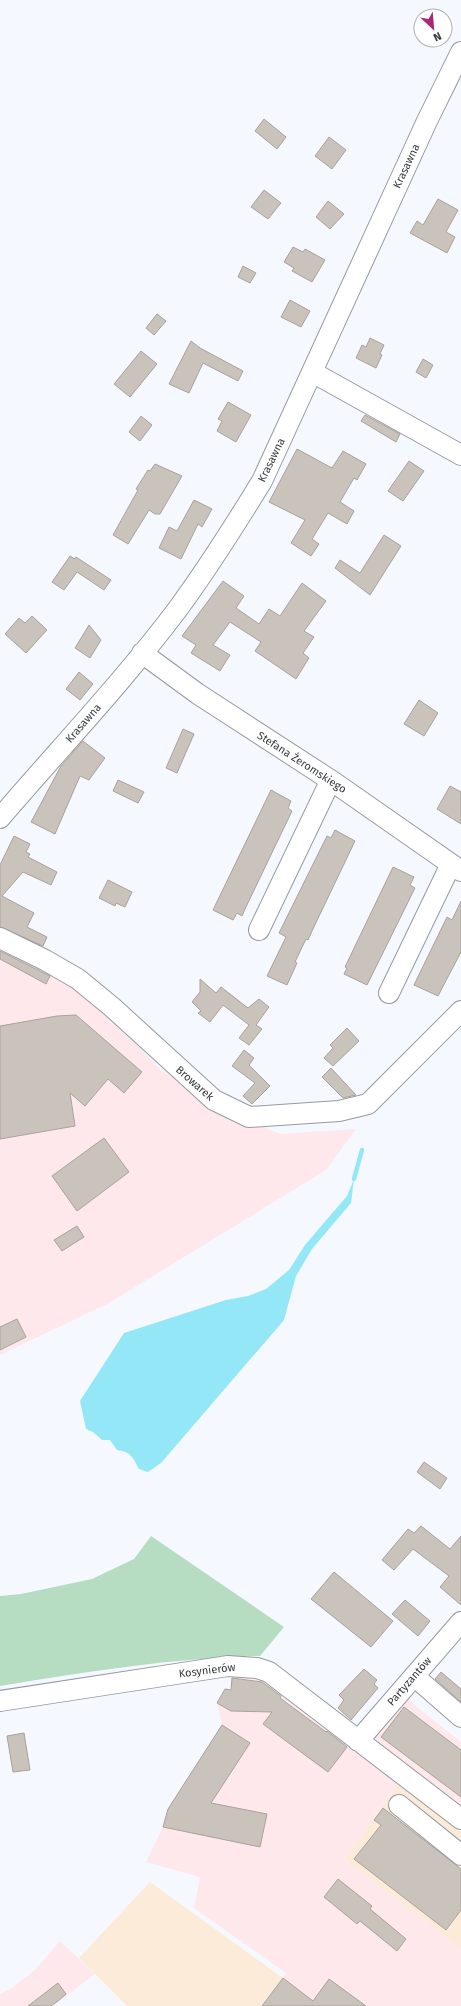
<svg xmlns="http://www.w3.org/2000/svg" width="461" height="2006" font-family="'Fira Sans',sans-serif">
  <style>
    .commercial { fill: #fcebd9 }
    .industrial { fill: #fee8eb }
    .green { fill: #b6dcc2 }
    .water { fill: #93e7f6 }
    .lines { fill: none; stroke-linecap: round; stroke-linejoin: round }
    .stream { stroke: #93e7f6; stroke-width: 4.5 }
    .building { fill: #cac3bb; stroke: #a9a29b }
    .minor-casing { stroke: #969aa3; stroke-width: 22 }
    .minor { stroke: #fff; stroke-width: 20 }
    .labels { text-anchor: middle; stroke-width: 3.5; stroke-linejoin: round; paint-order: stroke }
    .street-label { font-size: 11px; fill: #37393d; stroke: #fff }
  </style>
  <rect width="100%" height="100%" fill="#f5f8fe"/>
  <path class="commercial" d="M398 1784 461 1832V1949L344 1859Z
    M150 1882 283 1978 262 2006H127L79 1958Z"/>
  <path class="industrial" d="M0 947 82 987 158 1067 216 1107 280 1134 356 1129 326 1170 109 1303 0 1355Z
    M232 1676 260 1680 398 1784 344 1859 461 1949V2006H262L286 1973 194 1908 200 1877 146 1862 163 1827 168 1809 222 1725 217 1703 225 1689 231 1690Z
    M406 1698 461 1742V1805L373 1739Z
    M60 1941 95 1974 53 2006H0V1994L12 1988 36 1969Z"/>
  <path class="green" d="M151 1536 284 1627 260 1656C173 1658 86 1672 0 1686V1596L21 1594 92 1579 134 1559Z"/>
  <path class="water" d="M354 1179 351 1203 312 1249 296 1276 284 1320 161 1463 148 1472 139 1469C132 1456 131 1452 117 1450L110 1440H102L93 1432 86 1429 80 1401 124 1333 226 1300 248 1296 266 1289 289 1270 305 1245 347 1196Z"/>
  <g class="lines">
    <path class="stream" d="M354 1179 362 1150"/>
  </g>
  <path class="building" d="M264 119 286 137 277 149 255 131Z
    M329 137 346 150 332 169 315 156Z
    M264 190 281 203 268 219 251 207Z
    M438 199 458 210 446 232 455 237 447 253 410 233 417 221 423 225Z
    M328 201 344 214 330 229 316 217Z
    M293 247 303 252 305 249 325 260 312 282 292 271 294 268 284 262Z
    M243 266 256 273 250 283 238 277Z
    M290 300 310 311 301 327 281 317Z
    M157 314 166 321 154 335 146 328Z
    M370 338 384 345 380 354 382 355 376 368 356 358 362 345 366 347Z
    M191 341 200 348 243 371 238 381 203 363 189 393 169 384Z
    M141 351 157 364 130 397 114 384Z
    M423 359 433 365 426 378 416 372Z
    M228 402 251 415 236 442 217 431 222 421 218 419Z
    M365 415 400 434 396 442 361 421Z
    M141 416 152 425 140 441 129 432Z
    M297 449 332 468 343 451 366 464 357 480 354 478 340 502 354 511 347 524 328 513 312 539 319 544 311 556 291 543 305 520 269 502Z
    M409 461 424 471 403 501 388 491Z
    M155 464 182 476 160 514H155L149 510 128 544 113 535 138 490 136 489 148 470 150 471Z
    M194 500 212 509 202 527 198 524 181 559 159 548 169 527 177 531Z
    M384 535 401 546 370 595 335 568 340 560 360 573Z
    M70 556 75 559 76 557 111 580 104 590 77 572 64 590 52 582Z
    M223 581 244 596 236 608 259 624 269 609 280 616 302 583 326 601 304 631 314 637 303 653 309 658 296 679 255 651 261 642 230 622 213 645 230 655 220 671 191 653 196 645 182 636Z
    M32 616 47 630 26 653 5 634 19 618 25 623Z
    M89 625 101 640 90 658 75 648Z
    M79 672 93 684 80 700 66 689Z
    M419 700 438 713 424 736 404 724Z
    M183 729 194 734 177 773 166 768Z
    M83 741 105 758 89 780 80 776 55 834 31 822 61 766Z
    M118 780 144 792 138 803 113 791Z
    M450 786 461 792V824L437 809Z
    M271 790 291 801 288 808 292 811 245 909 242 916 237 913 233 920 213 910Z
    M335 830 355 841 312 931 308 940 306 939 295 962 297 963 287 985 267 976 286 937 279 933 327 836 331 838Z
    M14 836 30 844 26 852 30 854 28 857 57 872 51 885 23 872 2 896 34 913 27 927 47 937 43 946 0 927V865Z
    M393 867 414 877 410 885 415 888 367 985 344 974 347 968 345 967Z
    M108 880 132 892 125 907 116 903 115 906 99 898Z
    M461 901V952L438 996 414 985 447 917 452 920Z
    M0 951 50 976 46 984 0 959Z
    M200 979 216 993 221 987 248 1008 259 999 269 1007 256 1025 262 1029 249 1045 239 1038 249 1025 223 1005 210 1022 198 1013 201 1011 192 1002 200 992Z
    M76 1015 142 1072 124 1093 108 1079 85 1106 70 1093 75 1126 0 1139V1026L57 1016Z
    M347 1028 359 1041 333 1066 324 1058 333 1048 330 1045Z
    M244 1050 254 1058 249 1065 270 1086 252 1104 243 1096 255 1083 232 1066Z
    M331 1068 356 1095 343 1098 322 1077Z
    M104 1138 129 1172 77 1211 52 1176Z
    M77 1226 84 1237 62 1251 54 1240Z
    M17 1319 26 1337 0 1350V1327Z
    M424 1462 447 1478 440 1489 417 1472Z
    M421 1526 450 1549 461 1536V1605L440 1587 449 1576 413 1549 394 1570 382 1560 408 1529 414 1533Z
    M334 1572 393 1621 371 1647 311 1599Z
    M405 1600 430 1621 418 1636 392 1614Z
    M364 1669 377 1680 374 1684 378 1688 351 1720 338 1708 344 1700 339 1695Z
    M441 1672 461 1689V1702L435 1679Z
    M232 1678 262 1682 281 1696 280 1698 326 1732 327 1731 347 1747 328 1772 263 1724 272 1712 231 1711 217 1703 225 1689 231 1690Z
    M404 1707 461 1750V1797L381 1737Z
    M222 1725 250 1743 211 1803 267 1814 260 1847 163 1827 168 1809Z
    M24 1733 30 1770 13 1772 7 1736Z
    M383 1808 461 1869V1910L446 1930 354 1859 381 1825 374 1820Z
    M338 1879 372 1906 370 1909 406 1939 397 1951 360 1921 357 1924 324 1897Z
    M283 1978 313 2001 329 1979 366 2006H262Z
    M58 1983 66 1994 58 2001 51 2006H28Z"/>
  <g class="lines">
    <g class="minor-casing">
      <path id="minor" d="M312 372 461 455
        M142 653 198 694 332 781 461 871
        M0 818C59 749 122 683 177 610 208 568 235 525 262 481L427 121 461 52
        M259 930 326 790 332 781
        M0 938 45 960 78 979 112 1007 214 1100 249 1117 339 1111 368 1104 461 1011
        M389 993 451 864
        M414 1676 461 1717
        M0 1701 228 1666 257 1668 269 1672 461 1819
        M358 1741 461 1622
        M399 1805 461 1855"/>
    </g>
    <use href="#minor" class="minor"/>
  </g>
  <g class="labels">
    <g class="street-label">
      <text transform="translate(406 166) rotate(-65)" y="4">Krasawna</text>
      <text transform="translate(271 460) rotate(-64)" y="4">Krasawna</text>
      <text transform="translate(83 723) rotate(-49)" y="4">Krasawna</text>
      <text transform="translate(302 762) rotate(33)" y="4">Stefana Żeromskiego</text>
      <text transform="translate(195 1083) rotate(41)" y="4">Browarek</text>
      <text transform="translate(207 1670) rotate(-7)" y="4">Kosynierów</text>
      <text transform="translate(409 1681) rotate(-49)" y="4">Partyzantów</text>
    </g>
  </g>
  <g transform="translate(433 28) rotate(154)"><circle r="19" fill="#ffffff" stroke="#afb0b1"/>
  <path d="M0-3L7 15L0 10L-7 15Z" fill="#a82979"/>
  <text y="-6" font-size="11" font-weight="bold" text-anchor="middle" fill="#37393d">N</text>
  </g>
</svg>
